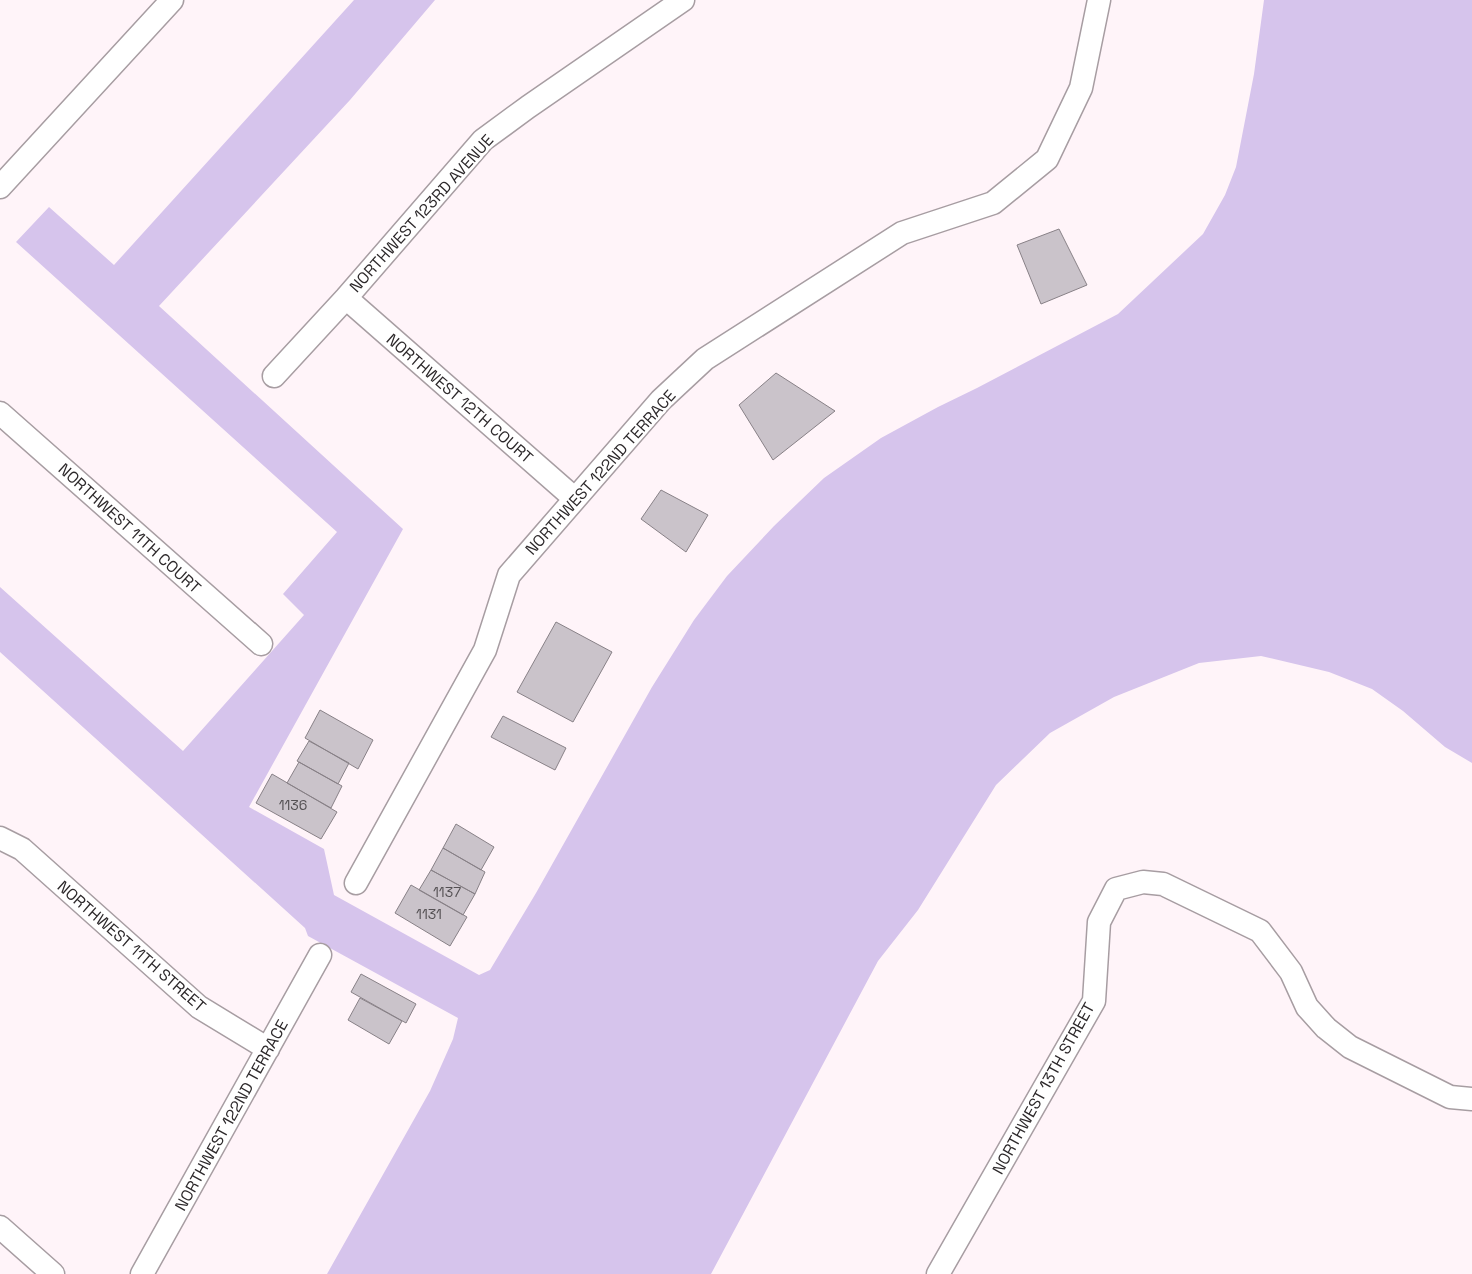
<svg xmlns="http://www.w3.org/2000/svg" width="1472" height="1274" font-family="'Space Grotesk',sans-serif">
  <style>
    .water { fill: #d6c4ec }
    .building { fill: #cac3ca; stroke: #888187 }
    .lines { fill: none; stroke-linecap: round; stroke-linejoin: round }
    .street-casing { stroke: #a79da2; stroke-width: 25 }
    .street { stroke: #fff; stroke-width: 22 }
    .labels { text-anchor: middle; stroke-width: 5; stroke-linejoin: round; paint-order: stroke }
    .number-label { font-size: 14px; fill: #545053 }
    .street-label { font-size: 16px; fill: #2d292b; stroke: #fff }
  </style>
  <rect width="100%" height="100%" fill="#fff4f9"/>
  <path class="water" d="M354 0H435L350 100 159 306 403 529 249 807 324 849 334 895 479 975 490 970 536 893 652 687 694 620 727 576 774 526 824 478 881 438 938 407 977 388 1118 314 1203 234 1225 195 1236 167 1254 74 1264 0H1472V763L1445 747 1403 711 1372 689 1329 672 1261 656 1199 663 1114 697 1050 733 996 785 918 910 878 961 711 1274H327L430 1091 453 1039 458 1018 308 936 305 928 0 652V587L183 751 304 615 283 594 337 532 16 242 49 207 114 265Z"/>
  <path class="building" d="M1059 229 1087 285 1041 304 1017 245Z
    M776 373 835 411 773 460 739 405Z
    M661 490 708 515 686 552 641 519Z
    M556 622 612 652 573 722 517 692Z
    M320 710 373 740 358 769 305 738Z
    M503 716 566 748 555 770 491 737Z
    M309 741 349 763 338 784 297 761Z
    M299 762 342 786 331 808 287 783Z
    M272 774 337 812 321 839 256 803Z
    M456 824 494 847 481 870 443 848Z
    M443 848 485 872 475 894 431 870Z
    M431 870 475 894 463 915 419 890Z
    M411 885 467 917 450 946 395 913Z
    M361 974 416 1004 406 1023 351 992Z
    M360 998 402 1021 389 1044 348 1020Z"/>
  <g class="lines">
    <g class="street-casing">
      <path id="street" d="M0 187 172 0
        M346 298 574 498
        M274 376 346 298 483 140 528 107 683 0
        M0 413 261 644
        M0 838 22 849 199 1007 268 1049
        M356 883 485 650 509 575 661 400 705 359 902 233 993 203 1047 159 1081 88 1099 0
        M0 1227 53 1274
        M142 1274 320 955
        M938 1274 1094 1001 1099 922 1116 889 1143 882 1163 884 1260 931 1291 972 1307 1007 1326 1028 1350 1047 1450 1097 1472 1099"/>
    </g>
    <use href="#street" class="street"/>
  </g>
  <g class="labels">
    <g class="number-label">
      <text x="293" y="810">1136</text>
      <text x="447" y="897">1137</text>
      <text x="429" y="919">1131</text>
    </g>
    <g class="street-label">
      <text transform="translate(421 213) rotate(-48)" y="6">NORTHWEST 123RD AVENUE</text>
      <text transform="translate(460 398) rotate(41)" y="6">NORTHWEST 12TH COURT</text>
      <text transform="translate(600 472) rotate(-48)" y="6">NORTHWEST 122ND TERRACE</text>
      <text transform="translate(130 528) rotate(42)" y="6">NORTHWEST 11TH COURT</text>
      <text transform="translate(132 946) rotate(41)" y="6">NORTHWEST 11TH STREET</text>
      <text transform="translate(1043 1088) rotate(-61)" y="6">NORTHWEST 13TH STREET</text>
      <text transform="translate(231 1115) rotate(-61)" y="6">NORTHWEST 122ND TERRACE</text>
    </g>
  </g>
</svg>
